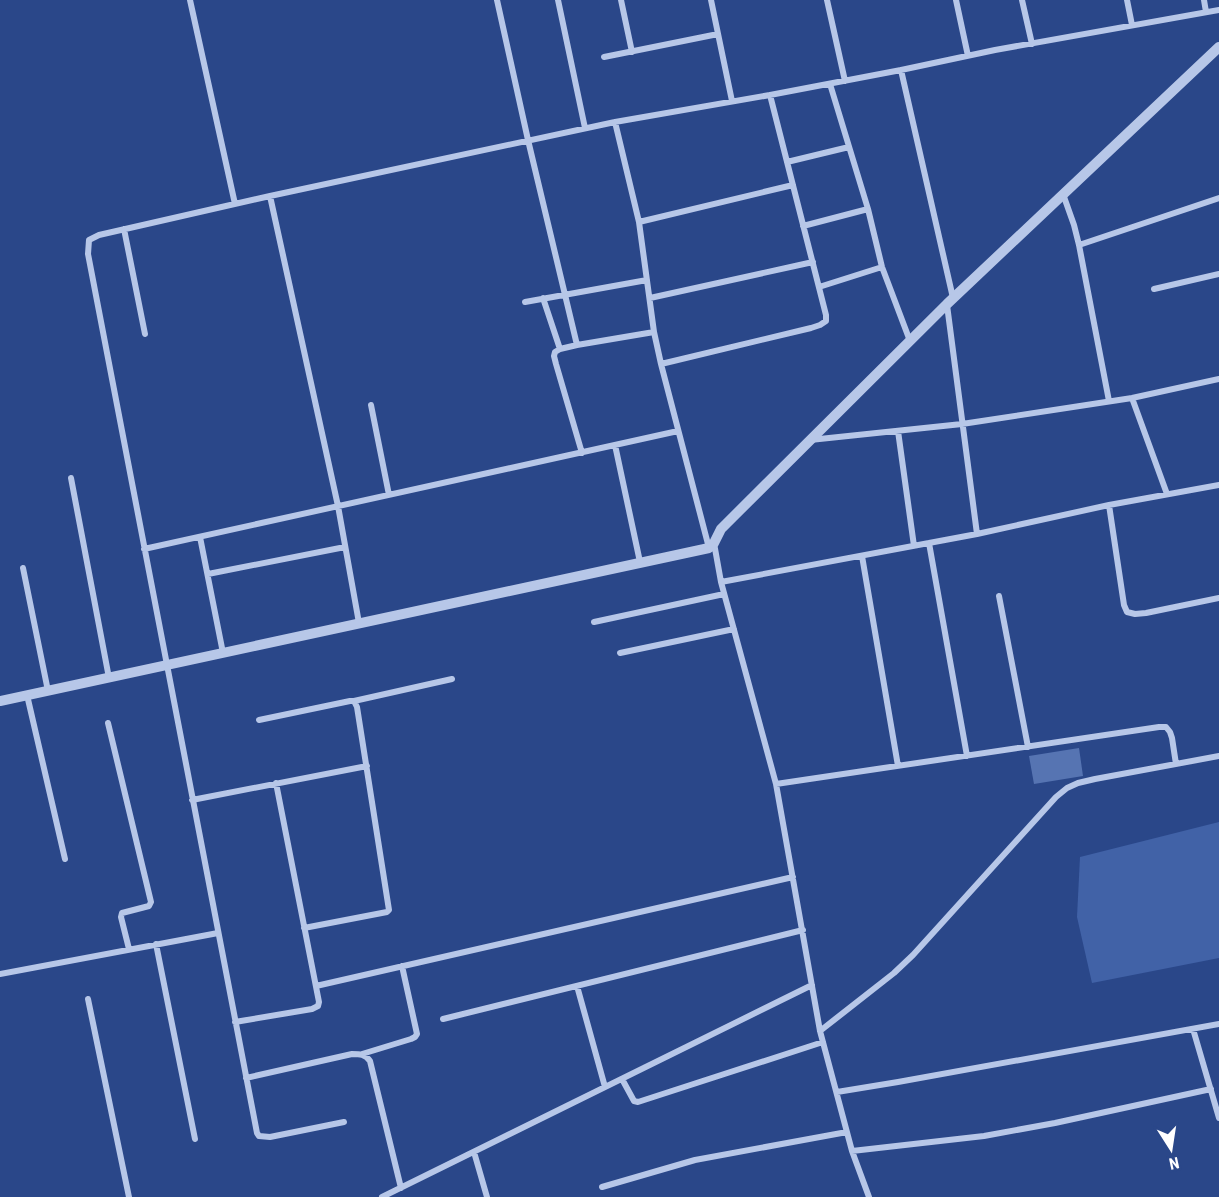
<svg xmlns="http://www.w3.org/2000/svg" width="1219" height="1197" font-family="'Roboto Condensed',sans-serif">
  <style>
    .green { fill: #4162a7 }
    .building { fill: #5674b2 }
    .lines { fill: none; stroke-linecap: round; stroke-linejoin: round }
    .minor { stroke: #b7c7e8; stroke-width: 6 }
    .tertiary { stroke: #b7c7e8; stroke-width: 10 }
  </style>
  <rect width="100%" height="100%" fill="#2a4789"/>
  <path class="green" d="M1219 822V958L1092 983 1077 917 1080 857Z"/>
  <path class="building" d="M1079 748 1083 776 1034 784 1029 756Z"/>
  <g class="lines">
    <path class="minor" d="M190 0 235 204
      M497 0 528 140 577 345
      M558 0 585 128
      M621 0 632 52
      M711 0 732 101
      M827 0 845 81
      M956 0 968 56
      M1022 0 1032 44
      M1127 0 1132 25
      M1204 0 1206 12
      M604 57 718 34
      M901 70 953 298
      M830 84 868 209 882 267 910 341
      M787 162 849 147
      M1063 194 1074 225 1079 245 1109 401
      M270 196 338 506 359 623
      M639 222 793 185
      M803 226 868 209
      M124 229 145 334
      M1079 245 1219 198
      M819 287 882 267
      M1154 289 1219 274
      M543 298 560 349
      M650 298 813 262
      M525 302 647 280
      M947 305 977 534
      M661 364 811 328 820 325 826 321V315L770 95
      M1132 398 1167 494
      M371 405 389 495
      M898 431 914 546
      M810 440 962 424 1132 398 1219 379
      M615 445 640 562
      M582 453 556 364 554 356 555 352 560 349 577 345 654 332
      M71 478 109 678
      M1219 485 1109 505 1124 605 1127 612 1135 614 1146 613 1219 598
      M200 537 223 653
      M714 543 721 582 776 784 820 1031 852 1151 869 1197
      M929 543 967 756
      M709 548 661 364 654 332 639 222 615 122 770 95 901 70 995 50 1219 10
      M144 549 678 431
      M862 556 898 766
      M23 568 48 691
      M208 574 345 547
      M721 582 977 534 1109 505
      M999 596 1028 747
      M594 622 724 594
      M620 653 734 629
      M27 695 65 859
      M354 701 452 679
      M259 720 350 701H354L357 707 389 910 387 912 304 928
      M108 723 151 902 149 906 122 913 121 917 129 949
      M776 784 1159 727H1166L1170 732 1172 738 1176 764
      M192 800 367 766
      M156 944 195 1139
      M0 974 218 933
      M316 986 793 877
      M577 986 605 1087
      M88 999 129 1197
      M443 1019 803 930
      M235 1022 312 1009 318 1006 319 1002 276 783
      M1193 1029 1219 1118
      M820 1031 894 973 913 955 1056 797 1067 788 1078 783 1095 779 1219 756
      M362 1054 411 1039 415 1037 417 1034 402 966
      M246 1078 352 1054C360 1054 365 1054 370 1061L401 1188
      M622 1079 634 1101 638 1102 823 1042
      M837 1092 898 1082 1219 1024
      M344 1122 270 1137 259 1136 257 1133 88 254 89 240 99 235 270 196 615 122
      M852 1151 984 1136 1055 1123 1211 1089
      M474 1152 487 1197
      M602 1187 695 1160 847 1132
      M382 1197 812 985"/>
    <path class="tertiary" d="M0 701 709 548 714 543 721 529 733 517 947 304 1219 47"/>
  </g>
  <g transform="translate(1171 1149) rotate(168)" stroke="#2a4789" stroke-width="4.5" paint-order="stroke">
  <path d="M0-4.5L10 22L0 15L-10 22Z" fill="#ffffff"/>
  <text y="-9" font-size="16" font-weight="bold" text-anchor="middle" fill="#ffffff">N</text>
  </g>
</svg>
